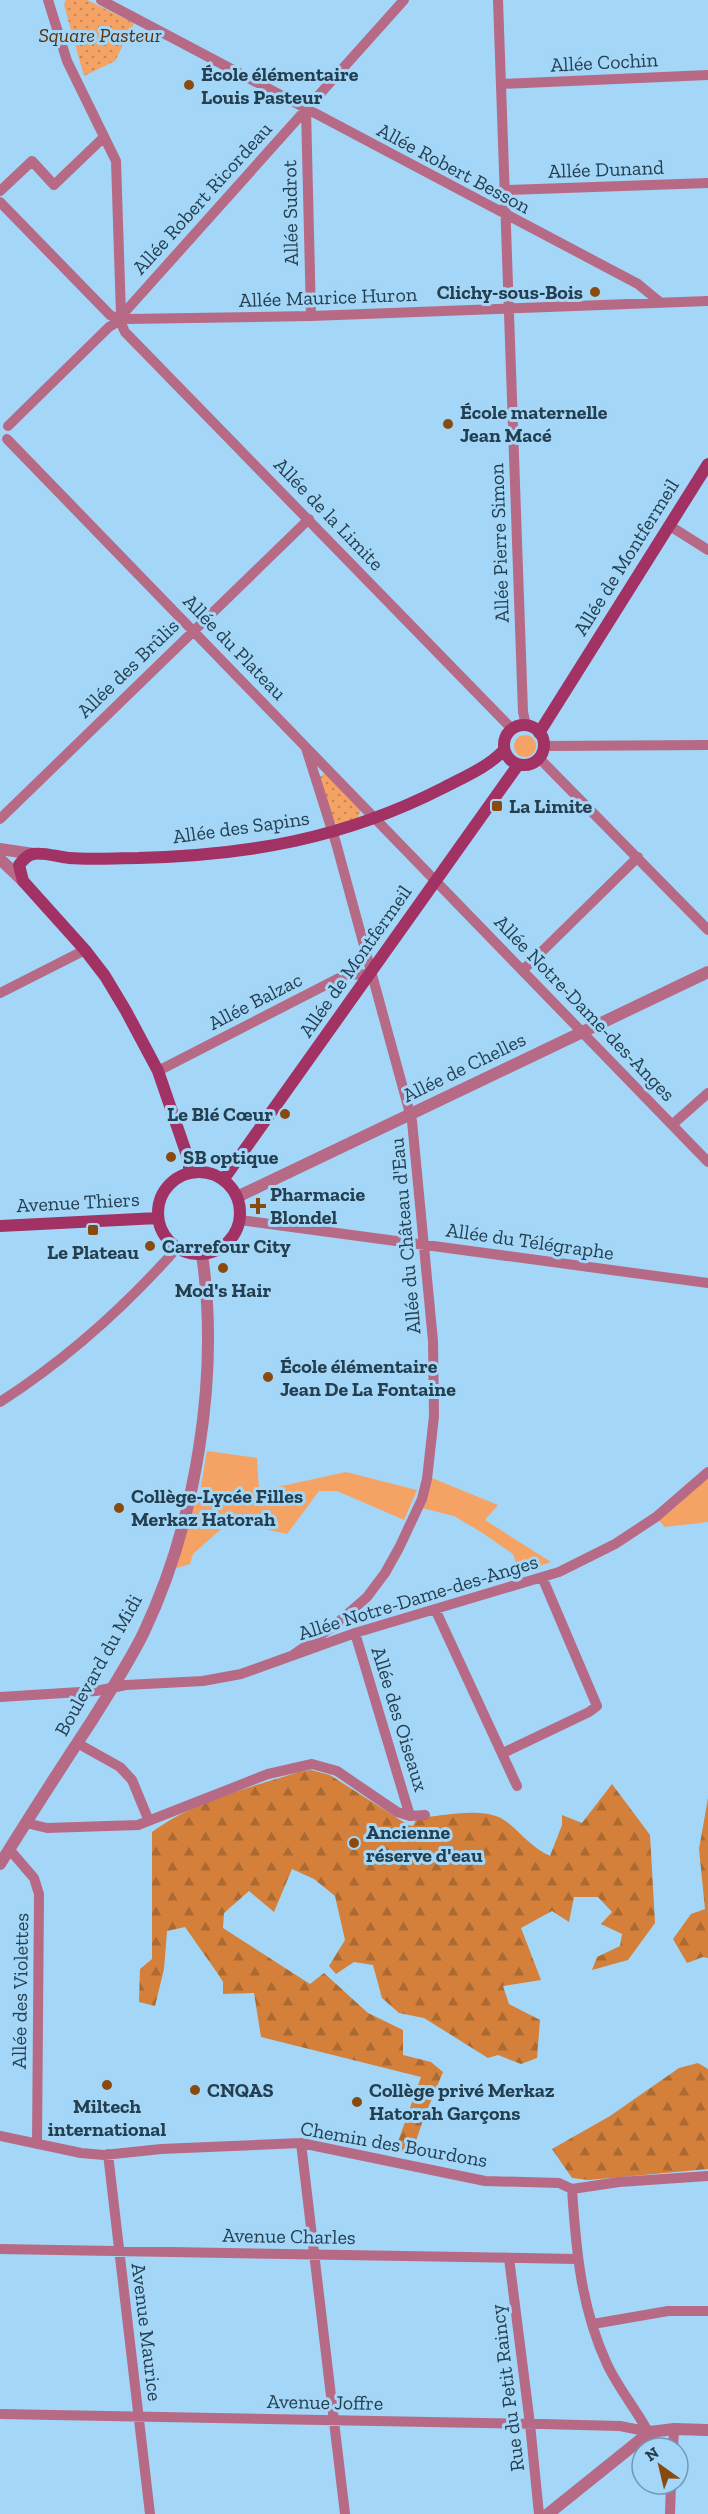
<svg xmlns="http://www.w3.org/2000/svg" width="708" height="2514" font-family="'Zilla Slab',serif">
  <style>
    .grass { fill: #f5a364 }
    .forest { fill: url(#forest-firs) }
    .park { fill: url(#park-dots) }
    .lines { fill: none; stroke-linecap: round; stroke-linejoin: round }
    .minor { stroke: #b66a86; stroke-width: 10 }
    .tertiary { stroke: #b66a86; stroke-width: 12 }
    .secondary { stroke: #a23264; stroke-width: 12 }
    .poi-dot { fill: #894a0f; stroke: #a3d6f7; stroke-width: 2 }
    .labels { text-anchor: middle; stroke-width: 6; stroke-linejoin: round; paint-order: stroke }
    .park-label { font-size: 20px; font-style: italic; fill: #5a3009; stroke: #a3d6f7 }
    .street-label { font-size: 20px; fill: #243f50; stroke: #a3d6f7 }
    .poi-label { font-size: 20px; font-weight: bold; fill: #243f50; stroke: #a3d6f7; text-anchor: start }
  </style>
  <defs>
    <pattern id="forest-firs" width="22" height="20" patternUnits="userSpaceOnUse" patternTransform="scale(1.5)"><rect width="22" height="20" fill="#d4803a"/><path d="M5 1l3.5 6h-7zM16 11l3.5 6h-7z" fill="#ac6a33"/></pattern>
    <pattern id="park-dots" width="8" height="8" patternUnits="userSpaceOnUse" patternTransform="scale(1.5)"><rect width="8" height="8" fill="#f5a364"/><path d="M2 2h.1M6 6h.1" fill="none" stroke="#c68655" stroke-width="1.8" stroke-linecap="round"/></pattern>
  </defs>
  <rect width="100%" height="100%" fill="#a3d6f7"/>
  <path class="grass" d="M514 746a11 11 0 1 1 22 0a11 11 0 1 1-22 0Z
    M207 1451 257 1458 259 1491 346 1472 417 1490 404 1520 337 1491H319L287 1534 230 1521 193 1554 190 1564 170 1570 190 1499 198 1504Z
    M708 1472V1522L665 1527 656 1517Z
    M427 1476 498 1505 485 1520 551 1562 519 1573 513 1554 481 1532 454 1516 418 1507Z"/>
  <path class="forest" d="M311 1770 330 1775 408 1825 413 1826 417 1818C442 1816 487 1805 507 1822 522 1834 532 1848 550 1856L562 1825V1815L582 1823 612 1784 650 1835 655 1923 628 1960 592 1970 597 1957 620 1946 622 1934 601 1924 612 1912 598 1897H574L569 1922 552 1911 521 1928 541 1980 503 1986 509 2004 540 2020 537 2058 521 2064 498 2055 488 2058 424 2018 399 2013 382 1998 373 1965 354 1962 336 1974 329 1966 345 1940 335 1896 314 1879 292 1869 274 1912 249 1891 224 1913 223 1928 310 1984 324 1973 368 2013 403 2030V2055L431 2062 443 2072 423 2120 412 2153 395 2150 421 2077 261 2037 254 1993 223 1994V1982L218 1974 185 1927 167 1931 164 1969 155 2006 139 2002 140 1969 152 1959V1832C192 1802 251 1787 299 1772Z
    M708 1798V1958L703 1957 687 1963 673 1939 691 1914 705 1909 699 1849Z
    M698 2063 708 2069V2169L589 2180 572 2178 552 2149 610 2116 679 2068Z"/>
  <path class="park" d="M66 0H87L134 23 115 61 84 76 64 5Z
    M325 773 361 810 358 818 338 824 333 821 320 777Z"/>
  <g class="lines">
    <path class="minor" d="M48 0 67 61 116 161 121 315
      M101 0 638 284 661 303
      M498 0 523 712 526 725
      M501 84 708 75
      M306 109 311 316
      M505 190 708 183
      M0 191 32 161 54 185 104 137
      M0 202 110 315 118 319
      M123 314 404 0
      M128 319 311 316 708 301
      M121 323 125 332 512 729
      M8 426 109 327 119 321
      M7 439 708 1162
      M670 526 708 550
      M544 746 708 745
      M539 758 708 930
      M0 819 309 519
      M523 970 638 857
      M0 993 85 950
      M158 1071 345 975 371 974
      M673 1124 708 1093
      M240 1220 708 1283
      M0 1402C67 1359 124 1308 177 1248
      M435 1609 517 1786
      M355 1633 410 1816
      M293 1655 335 1625 367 1597 385 1573 399 1548 422 1499 427 1479 434 1416 433 1341 412 1121 336 843 306 748
      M0 1697 96 1691 126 1685 203 1681 241 1674 355 1633 559 1572 615 1544 656 1517 708 1472
      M77 1743 120 1767 132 1780 149 1821
      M503 1753 589 1712 597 1706 542 1577
      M26 1823 47 1828 138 1825 268 1774 312 1764 337 1771 397 1812 410 1816 425 1815
      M9 1849 34 1878 39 1894 37 2144
      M0 2136 81 2153 104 2155 161 2149 301 2143 485 2181 559 2183 572 2189 619 2182 708 2176
      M301 2143 345 2514
      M108 2154 150 2514
      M572 2189C576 2250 581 2308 607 2364 621 2394 644 2418 656 2448
      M0 2249 577 2259
      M509 2258 530 2424 539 2514
      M593 2324 668 2311H708
      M0 2414 541 2424 620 2426 650 2432
      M673 2448 674 2429
      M670 2514 671 2484"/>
    <path class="tertiary" d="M0 849 33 854
      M0 859 23 881
      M237 1197 708 972
      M0 1864C30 1816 60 1769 91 1722 109 1693 129 1663 144 1632 196 1522 220 1375 202 1255
      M548 2514 650 2432 674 2429 708 2430"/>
    <path class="secondary" d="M504 745a20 20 0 1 1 40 0a20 20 0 1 1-40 0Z
      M539 733 708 464
      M158 1213a41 41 0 1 1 82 0a41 41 0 1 1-82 0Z
      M189 1173V1161L158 1071 126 1011 105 976 85 950 23 881 19 865C23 860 27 855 33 854 44 852 58 857 69 858 92 860 115 858 138 858 249 855 343 839 443 788 464 777 488 767 504 750
      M223 1180 518 765
      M0 1226 158 1218"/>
  </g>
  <g class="poi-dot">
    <circle cx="189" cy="85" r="6"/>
    <circle cx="595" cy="292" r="6"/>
    <circle cx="448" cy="424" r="6"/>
    <rect x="491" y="800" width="12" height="12" rx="3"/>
    <circle cx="285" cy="1114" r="6"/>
    <circle cx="171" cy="1157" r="6"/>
    <path d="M255 1197h6v6h6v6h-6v6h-6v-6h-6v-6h6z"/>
    <rect x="87" y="1224" width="12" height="12" rx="3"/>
    <circle cx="150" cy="1246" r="6"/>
    <circle cx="223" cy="1268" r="6"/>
    <circle cx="268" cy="1377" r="6"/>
    <circle cx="119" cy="1508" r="6"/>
    <circle cx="354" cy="1843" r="6"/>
    <circle cx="107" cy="2085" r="6"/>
    <circle cx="195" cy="2090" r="6"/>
    <circle cx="357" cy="2102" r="6"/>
  </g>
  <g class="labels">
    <g class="park-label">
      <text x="100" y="42">Square Pasteur</text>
    </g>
    <g class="street-label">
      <text transform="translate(604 62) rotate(-3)" y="7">Allée Cochin</text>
      <text transform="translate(454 168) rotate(28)" y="7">Allée Robert Besson</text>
      <text transform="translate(606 169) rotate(-2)" y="7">Allée Dunand</text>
      <text transform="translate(202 198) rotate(-48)" y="7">Allée Robert Ricordeau</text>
      <text transform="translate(290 213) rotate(-91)" y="7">Allée Sudrot</text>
      <text transform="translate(328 297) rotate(-2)" y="7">Allée Maurice Huron</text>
      <text transform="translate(329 514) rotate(46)" y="7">Allée de la Limite</text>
      <text transform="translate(499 543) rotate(-92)" y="7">Allée Pierre Simon</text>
      <text transform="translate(626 557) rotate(-58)" y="7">Allée de Montfermeil</text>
      <text transform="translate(235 647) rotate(46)" y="7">Allée du Plateau</text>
      <text transform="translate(128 668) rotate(-44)" y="7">Allée des Brûlis</text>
      <text transform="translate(241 827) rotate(-8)" y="7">Allée des Sapins</text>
      <text transform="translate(355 961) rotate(-55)" y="7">Allée de Montfermeil</text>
      <text transform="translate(255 1001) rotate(-27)" y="7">Allée Balzac</text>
      <text transform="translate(585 1008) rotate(46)" y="7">Allée Notre-Dame-des-Anges</text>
      <text transform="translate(464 1067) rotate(-26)" y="7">Allée de Chelles</text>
      <text transform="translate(78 1202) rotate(-3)" y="7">Avenue Thiers</text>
      <text transform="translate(405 1236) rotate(-95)" y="7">Allée du Château d'Eau</text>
      <text transform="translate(530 1241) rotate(8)" y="7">Allée du Télégraphe</text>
      <text transform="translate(418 1597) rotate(-17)" y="7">Allée Notre-Dame-des-Anges</text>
      <text transform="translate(98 1665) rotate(-61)" y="7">Boulevard du Midi</text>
      <text transform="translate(400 1719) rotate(73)" y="7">Allée des Oiseaux</text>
      <text transform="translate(20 1991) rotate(-89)" y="7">Allée des Violettes</text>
      <text transform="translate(394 2144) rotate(10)" y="7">Chemin des Bourdons</text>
      <text transform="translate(289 2236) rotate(1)" y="7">Avenue Charles</text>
      <text transform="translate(147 2332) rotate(83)" y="7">Avenue Maurice</text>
      <text transform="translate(507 2388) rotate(-97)" y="7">Rue du Petit Raincy</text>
      <text transform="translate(325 2402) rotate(1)" y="7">Avenue Joffre</text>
    </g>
    <g class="poi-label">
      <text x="201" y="81">École élémentaire<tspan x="201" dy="23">Louis Pasteur</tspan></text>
      <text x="583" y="299" text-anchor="end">Clichy-sous-Bois</text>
      <text x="460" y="419">École maternelle<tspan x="460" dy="23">Jean Macé</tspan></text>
      <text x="509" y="813">La Limite</text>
      <text x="273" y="1121" text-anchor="end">Le Blé Cœur</text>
      <text x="183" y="1164">SB optique</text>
      <text x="270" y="1201">Pharmacie<tspan x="270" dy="23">Blondel</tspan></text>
      <text x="162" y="1253">Carrefour City</text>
      <text x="93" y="1259" text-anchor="middle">Le Plateau</text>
      <text x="223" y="1297" text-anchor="middle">Mod's Hair</text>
      <text x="280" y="1373">École élémentaire<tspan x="280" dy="23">Jean De La Fontaine</tspan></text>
      <text x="131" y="1503">Collège-Lycée Filles<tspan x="131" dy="23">Merkaz Hatorah</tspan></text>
      <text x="366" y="1839">Ancienne<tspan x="366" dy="23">réserve d'eau</tspan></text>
      <text x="207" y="2097">CNQAS</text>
      <text x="369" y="2097">Collège privé Merkaz<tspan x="369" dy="23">Hatorah Garçons</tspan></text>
      <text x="107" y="2113" text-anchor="middle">Miltech<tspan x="107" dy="23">international</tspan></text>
    </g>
  </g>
  <g transform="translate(660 2466) rotate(326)"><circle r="28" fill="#a3d6f7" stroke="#709ab4" stroke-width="1.5"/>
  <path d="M0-4.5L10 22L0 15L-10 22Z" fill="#894a0f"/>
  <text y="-9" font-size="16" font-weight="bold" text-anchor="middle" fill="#243f50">N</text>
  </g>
</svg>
